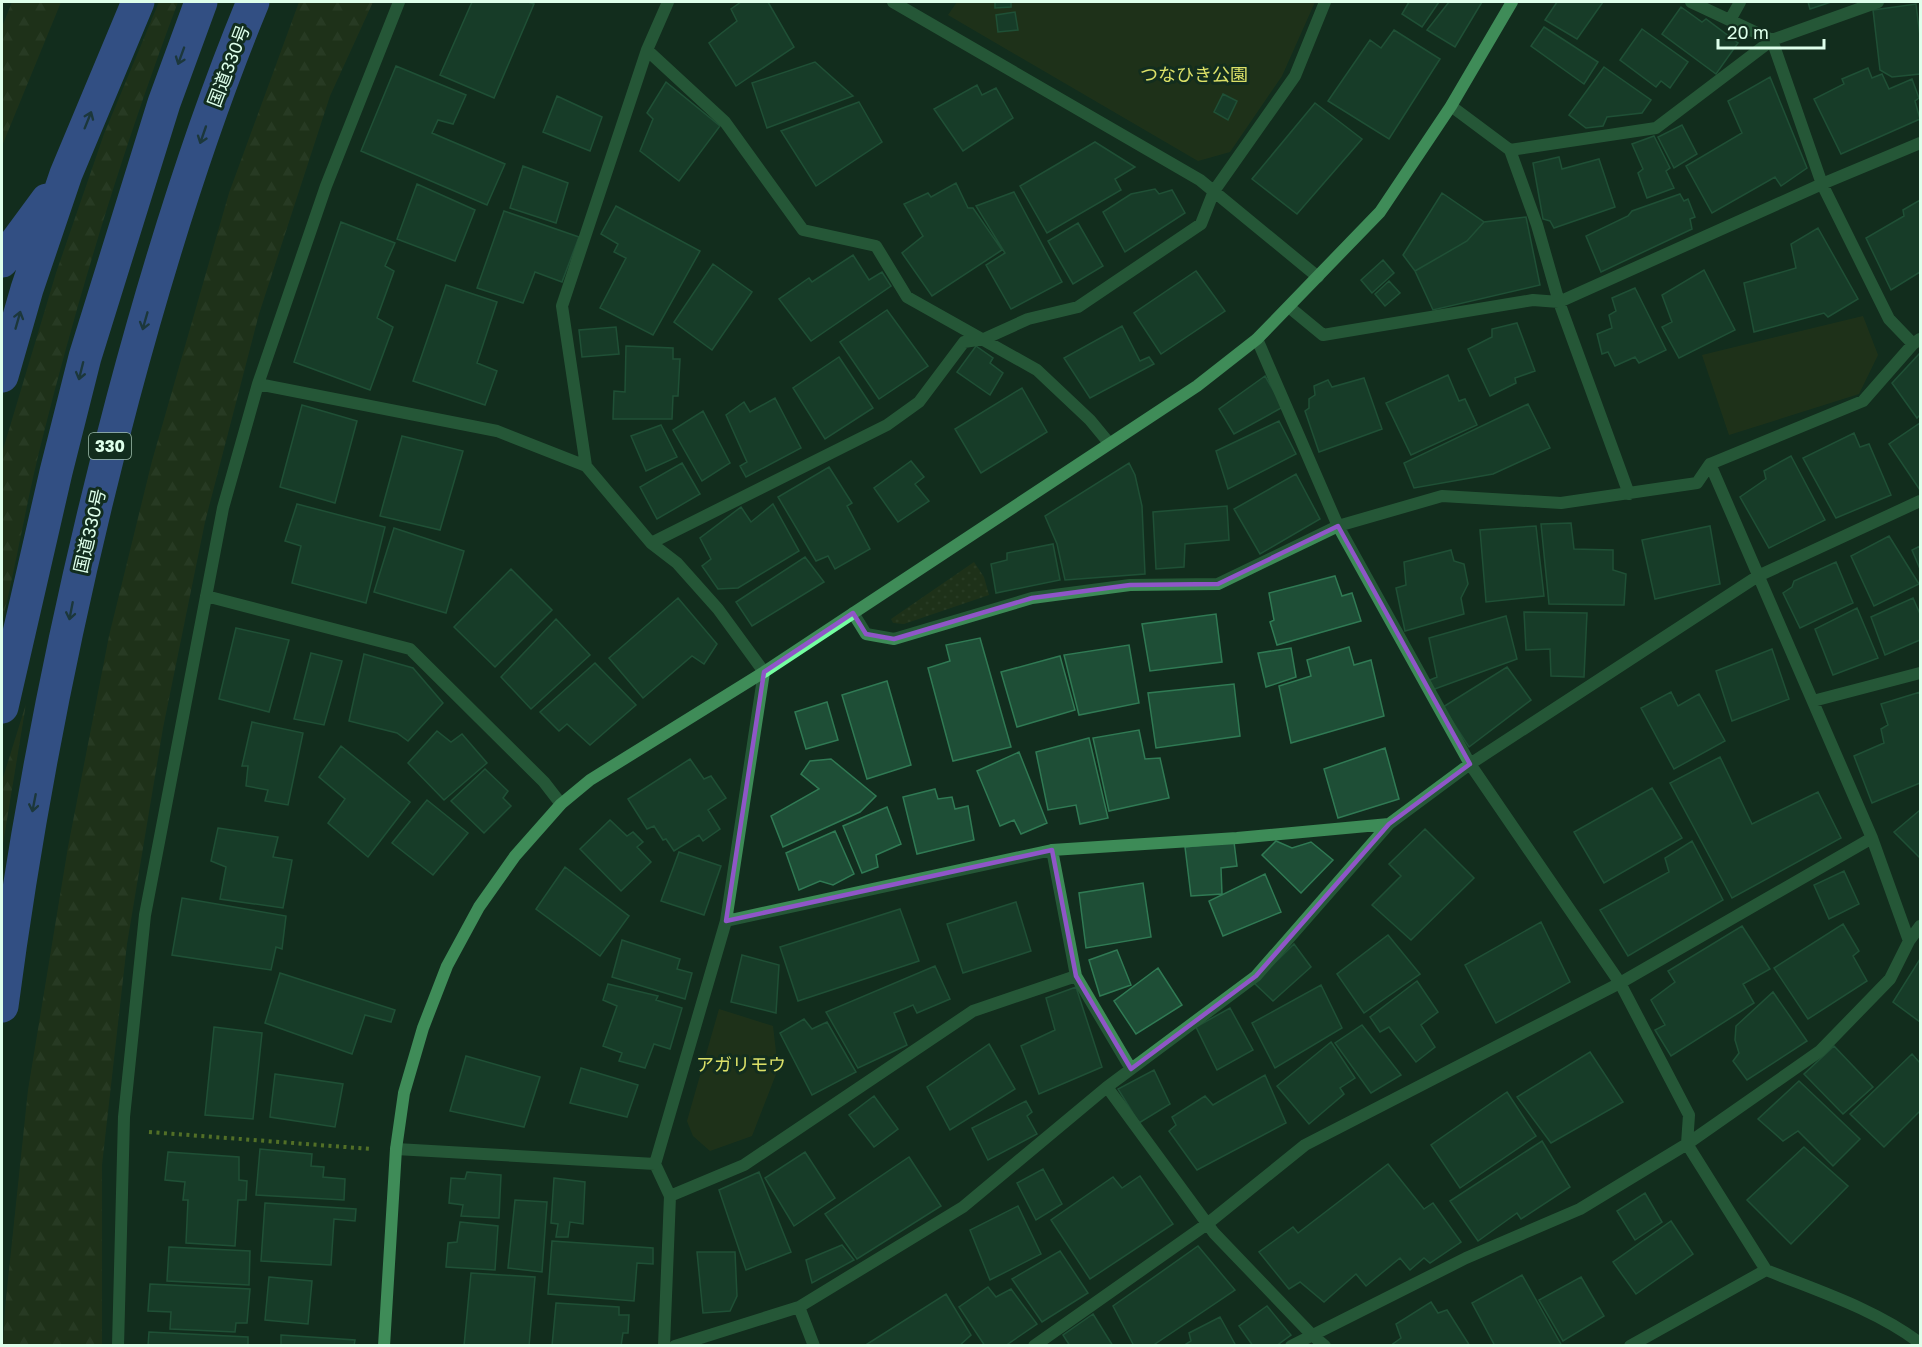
<svg xmlns="http://www.w3.org/2000/svg" width="1922" height="1347" font-family="'Golos Text','Noto Sans JP',sans-serif">
  <style>
    .forest { fill: url(#forest-firs) }
    .park { fill: #2e3715 }
    .garden { fill: url(#garden-dots) }
    .building { fill: #1e4e36; stroke: #307a54; stroke-width: 1.5 }
    .lines { fill: none; stroke-linecap: round; stroke-linejoin: round }
    .path { stroke: #9fbf32; stroke-width: 4; stroke-dasharray: 3 4.5; stroke-linecap: butt }
    .street { stroke: #3d8b57; stroke-width: 12 }
    .secondary { stroke: #75fea1; stroke-width: 12 }
    .highway { stroke: #5a79fe; stroke-width: 33 }
    .oneway { stroke: #284461 }
    .marked { fill: none; stroke: #8f56c8; stroke-width: 4.5; stroke-linejoin: round }
    .labels { text-anchor: middle; stroke-width: 6; stroke-linejoin: round; paint-order: stroke }
    .shield { fill: #122d1e; stroke: #a1c0ae; stroke-width: 1.5 }
    .shield-label { font-size: 16px; font-weight: bold; fill: #deffeb }
    .street-label { font-size: 18px; fill: #deffeb; stroke: #122d1e }
    .park-label { font-size: 18px; fill: #dce168; stroke: #122d1e }
  </style>
  <defs>
    <pattern id="forest-firs" width="22" height="20" patternUnits="userSpaceOnUse" patternTransform="scale(1.5)"><rect width="22" height="20" fill="#2e3715"/><path d="M5 1l3.5 6h-7zM16 11l3.5 6h-7z" fill="#424b2c"/></pattern>
    <pattern id="garden-dots" width="8" height="8" patternUnits="userSpaceOnUse" patternTransform="scale(1.5)"><rect width="8" height="8" fill="#2e3715"/><path d="M2 2h.1M6 6h.1" fill="none" stroke="#424b2c" stroke-width="1.8" stroke-linecap="round"/></pattern>
  </defs>
  <rect width="100%" height="100%" fill="#122d1e"/>
  <path class="forest" d="M12 2H61L2 146V27Z
    M159 2H178C125 143 80 289 43 436 27 498 17 561 2 623V453L56 273 104 134Z
    M299 2H373L330 96 259 314 205 522 163 728 127 944 102 1165V1345H3L5 1308 28 1090 68 847 109 636 152 461 229 193Z
    M26 704 2 850V781Z"/>
  <path class="park" d="M957 2H1315L1282 76 1230 152 1198 161 948 15Z
    M1863 316 1878 355 1859 394 1729 435 1702 355Z
    M719 1009 773 1026 778 1069 752 1136 710 1151 693 1136 687 1121Z"/>
  <path class="garden" d="M974 562 984 577 989 595 904 624 893 623 891 619Z"/>
  <path class="building" d="M472 2H528L534 4 494 98 440 75Z
    M741 2H768L794 47 736 86 709 43 737 21 731 9Z
    M995 2H1011V7L995 8Z
    M1409 2H1439L1422 27 1402 14Z
    M1449 2H1482L1455 47 1427 30Z
    M1557 2H1603L1577 39 1545 20Z
    M1808 2H1831L1810 9Z
    M1916 4 1920 36V74L1892 77 1880 70 1873 10Z
    M1681 7 1702 22 1706 19 1738 43 1716 74 1662 34Z
    M1015 12 1018 30 998 32 996 15Z
    M1544 27 1598 62 1584 84 1531 46Z
    M1642 29 1688 62 1670 88 1661 81 1656 87 1620 60Z
    M1394 30 1440 59 1389 139 1328 101 1370 40 1381 48Z
    M815 62 853 96 767 128 752 83Z
    M396 66 466 95 453 124 438 120 432 133 505 164 487 205 361 151Z
    M1604 67 1651 100 1642 113 1607 117 1603 126 1586 128 1569 115Z
    M1868 68 1872 78 1882 74 1889 89 1912 79 1919 98 1915 101 1920 119 1841 154 1814 99 1844 84 1842 79Z
    M1770 77 1807 168 1781 186 1775 177 1712 213 1686 166 1742 133 1728 101Z
    M666 82 720 126 679 181 640 151 653 119 647 113Z
    M977 85 982 95 996 88 1013 118 963 151 934 109Z
    M1223 94 1237 101 1228 120 1214 112Z
    M557 96 602 117 590 151 543 132Z
    M859 102 882 142 816 186 781 131Z
    M1315 103 1362 139 1297 214 1252 179Z
    M1682 125 1697 154 1674 168 1658 137Z
    M1654 136 1670 168 1666 171 1674 188 1647 198 1638 173 1643 169 1632 144Z
    M1095 142 1135 167 1115 179 1121 190 1047 233 1020 186Z
    M1559 157 1562 169 1599 159 1615 207 1554 228 1550 221 1543 219 1533 163Z
    M523 166 568 183 556 223 510 208Z
    M956 183 968 208H973L1002 250 932 296 902 253 923 236 904 204 928 193 931 197Z
    M417 184 475 210 455 261 397 239Z
    M1155 189 1159 194 1172 190 1185 213 1125 252 1103 212 1131 194Z
    M1014 192 1062 282 1011 309 986 265 1005 253 976 206Z
    M1442 193 1484 222 1467 241 1415 271 1403 255Z
    M1680 194 1684 201 1688 199 1695 217 1690 219 1692 229 1601 272 1586 236 1628 216 1632 211Z
    M1920 200V272L1891 290 1866 238 1904 216 1903 210Z
    M616 206 700 251 653 335 600 308 626 258 614 252 618 244 601 234Z
    M504 211 579 237 562 282 535 272 523 303 477 288Z
    M1526 217 1540 285 1433 310 1415 271 1467 241 1484 222Z
    M341 222 395 243 385 266 394 271 377 318 393 327 370 390 294 362Z
    M1078 223 1103 266 1073 284 1048 241Z
    M1818 228 1858 299 1828 317 1824 313 1754 332 1744 283 1796 268 1791 244Z
    M853 255 869 280 882 272 891 286 811 341 779 299 809 278 812 282Z
    M1383 260 1394 273 1372 293 1361 280Z
    M713 264 752 292 712 350 674 322Z
    M1704 270 1735 330 1679 358 1662 327 1672 322 1662 295Z
    M1196 271 1225 311 1161 354 1134 313Z
    M1389 281 1400 293 1385 306 1375 294Z
    M446 285 497 302 477 363 497 371 485 405 413 381Z
    M1635 288 1666 350 1639 363 1635 357 1615 366 1608 352 1602 354 1597 334 1612 328 1609 315 1616 311 1612 298Z
    M887 310 928 366 879 399 840 342Z
    M1517 323 1535 371 1515 378 1516 383 1490 396 1468 349 1492 337V329Z
    M1122 326 1140 361 1149 357 1154 364 1090 398 1064 358Z
    M616 327 619 354 582 357 579 330Z
    M626 346 673 348V359H680L678 396H673L672 419H613L614 391 625 392Z
    M976 346 993 358 990 363 1003 373 990 395 957 372Z
    M1920 353V415L1917 418 1892 383Z
    M839 357 873 408 825 439 793 388Z
    M1448 375 1459 401 1465 399 1477 425 1411 455 1386 403Z
    M1265 376 1283 407 1234 434 1219 409Z
    M1364 378 1382 429 1319 452 1305 411 1309 408V399L1315 395 1314 386 1328 380 1332 387Z
    M1022 388 1047 432 981 473 955 429Z
    M775 398 801 448 746 477 740 466 747 462 726 415 744 402 750 412Z
    M1528 404 1550 448 1493 474 1414 488 1404 463Z
    M302 405 357 421 335 503 280 487Z
    M703 411 730 463 702 481 673 430Z
    M1279 421 1296 454 1228 489 1216 451Z
    M1920 423V490L1889 444Z
    M661 425 677 457 646 471 631 436Z
    M1854 433 1860 447 1869 444 1891 495 1836 518 1803 458Z
    M402 436 463 451 440 530 380 516Z
    M1791 456 1825 520 1769 548 1740 497 1766 479 1764 471Z
    M911 461 924 477 915 484 929 501 898 522 874 488Z
    M682 463 700 494 657 519 640 487Z
    M1129 463 1135 475 1142 506 1145 574 1065 580 1057 544 1045 516Z
    M829 467 852 503 847 506 870 549 835 569 828 556 816 561 778 497Z
    M1296 474 1320 519 1260 554 1234 509Z
    M297 504 385 527 366 603 292 583 301 546 285 541Z
    M773 504 799 551 738 588 718 589 702 566 711 559 700 538 741 507 751 522Z
    M1227 506 1229 540 1185 544 1184 567 1156 569 1153 512Z
    M1571 523 1574 549 1613 550V570L1626 574 1624 605 1549 604 1541 524Z
    M1536 526 1544 596 1486 602 1480 530Z
    M1710 526 1720 584 1655 599 1642 540Z
    M394 528 464 551 446 613 374 592Z
    M1889 536 1919 584 1874 606 1851 556Z
    M1053 544 1060 580 996 593 991 564 1007 560V553Z
    M1920 546V569L1912 550Z
    M1451 550 1454 561 1464 564 1468 584 1461 598 1464 614 1405 631 1396 588 1406 585 1404 562Z
    M805 557 824 582 752 626 736 602Z
    M1836 562 1853 603 1800 628 1783 593 1792 587 1794 581Z
    M511 569 552 610 495 667 454 627Z
    M1335 576 1342 596 1352 593 1361 621 1277 645 1270 622 1274 620 1269 593Z
    M678 598 717 644 704 664 692 656 643 698 609 658Z
    M1913 598 1920 614V640L1885 655 1871 617Z
    M1857 608 1878 658 1833 675 1815 629Z
    M1524 612 1587 613 1584 677 1551 676 1550 649 1526 650Z
    M1216 614 1222 662 1150 671 1142 624Z
    M1506 616 1517 659 1432 690 1430 680 1437 677 1429 638Z
    M556 619 590 655 531 709 501 677Z
    M236 628 289 640 269 712 219 699Z
    M980 638 1011 747 953 761 928 668 950 661 946 645Z
    M1129 645 1139 703 1079 715 1064 655Z
    M1349 647 1354 665 1371 660 1384 716 1291 743 1279 686 1311 676 1307 660Z
    M1291 648 1296 677 1266 687 1258 653Z
    M1772 649 1789 699 1732 721 1716 671Z
    M311 653 342 661 324 725 294 719Z
    M364 654 413 668 443 703 408 741 397 733 349 721Z
    M1060 656 1075 710 1017 727 1001 672Z
    M595 663 636 705 590 745 567 724 559 731 540 712Z
    M1507 667 1531 700 1469 747 1443 707Z
    M887 681 911 765 867 779 842 695Z
    M1234 684 1240 736 1156 748 1148 693Z
    M1671 692 1678 706 1699 694 1725 741 1674 769 1641 708Z
    M1920 692V783L1872 803 1854 756 1884 743 1881 729 1888 725 1881 704Z
    M827 702 838 740 806 749 795 712Z
    M252 722 303 733 288 805 265 801 268 790 246 786 248 766H242Z
    M1139 730 1145 759 1160 758 1169 798 1109 811 1093 738Z
    M437 731 451 742 462 734 487 763 444 800 408 763Z
    M1089 738 1108 818 1080 824 1076 805 1048 810 1036 752Z
    M341 746 410 802 368 857 328 823 345 799 319 777Z
    M1385 748 1399 799 1338 818 1324 769Z
    M1019 752 1047 823 1021 834 1014 820 1000 826 977 771Z
    M1720 757 1752 824 1818 792 1841 838 1732 898 1670 783Z
    M690 759 704 779 711 776 726 798 708 810 720 829 703 841 699 835 674 851 666 839 663 840 654 826 647 829 628 799Z
    M831 759 876 796 860 812 783 847 771 816 819 789 801 774 810 761Z
    M485 769 508 791 503 798 511 806 484 833 451 801Z
    M1652 788 1682 838 1604 883 1574 832Z
    M935 789 938 799 952 797 955 809 968 806 974 840 917 854 903 797Z
    M427 800 468 833 433 875 392 843Z
    M887 807 901 844 876 855 878 867 862 873 843 826Z
    M1920 810V858L1894 832Z
    M610 820 627 836 633 832 643 842 637 847 651 862 621 891 580 849Z
    M218 828 278 837 273 857 292 860 283 908 220 899 226 867 211 861Z
    M1425 829 1474 878 1411 940 1372 905 1401 876 1389 864Z
    M835 831 854 874 833 885 820 881 799 890 786 853Z
    M1276 841 1292 848 1311 842 1333 860 1301 893 1262 855Z
    M1692 841 1723 900 1628 956 1600 910 1669 872 1665 858Z
    M1234 842 1237 866 1221 868 1222 894 1191 896 1185 847Z
    M679 852 721 866 704 915 661 901Z
    M565 867 629 916 600 956 536 909Z
    M1844 871 1859 904 1829 919 1814 885Z
    M1265 874 1281 912 1223 936 1209 901Z
    M1143 883 1151 937 1086 948 1079 893Z
    M182 898 286 916 282 949 276 947 271 970 172 955Z
    M1016 902 1031 951 963 973 947 924Z
    M900 909 919 961 798 1001 780 947Z
    M1541 922 1570 982 1496 1023 1465 965Z
    M1843 924 1859 951 1853 956 1867 981 1808 1019 1774 968Z
    M1742 926 1770 969 1743 984 1754 1003 1671 1056 1655 1030 1665 1025 1651 1000 1675 982 1668 971Z
    M1388 935 1420 974 1364 1013 1337 974Z
    M622 940 680 959 677 969 692 973 685 999 612 977Z
    M1294 944 1311 967 1273 1001 1254 983Z
    M1117 950 1131 985 1100 996 1089 960Z
    M742 955 779 965 776 1013 731 1002Z
    M1920 959V1022L1893 1002Z
    M935 966 950 999 917 1013 913 1005 894 1013 907 1045 858 1068 826 1012Z
    M1158 968 1182 1005 1136 1034 1114 1001Z
    M280 973 395 1010 391 1022 365 1015 352 1054 265 1023Z
    M1417 981 1438 1012 1421 1025 1435 1047 1416 1062 1389 1027 1380 1032 1370 1017Z
    M608 984 658 996 656 1000 682 1008 670 1049 654 1044 645 1068 619 1061 622 1053 603 1046 617 1006 603 1000Z
    M1321 985 1342 1028 1275 1068 1252 1023Z
    M1076 987 1102 1067 1039 1094 1021 1046 1055 1030 1046 998Z
    M1773 992 1807 1041 1747 1080 1733 1061 1739 1053 1735 1040 1736 1026Z
    M1230 1008 1253 1050 1217 1070 1196 1027Z
    M804 1019 812 1029 827 1022 856 1072 812 1095 780 1033Z
    M1362 1025 1401 1075 1371 1093 1335 1043Z
    M214 1027 262 1033 253 1119 205 1115Z
    M1331 1042 1355 1078 1340 1088 1344 1094 1309 1124 1277 1086Z
    M989 1044 1015 1089 950 1130 927 1087Z
    M1834 1046 1873 1087 1843 1114 1804 1074Z
    M1590 1052 1623 1102 1551 1143 1517 1097Z
    M1912 1054 1920 1063V1111L1884 1147 1850 1114Z
    M466 1056 540 1077 524 1127 450 1111Z
    M581 1068 638 1085 627 1117 570 1103Z
    M1154 1070 1170 1104 1139 1123 1118 1089Z
    M275 1074 343 1084 335 1127 270 1117Z
    M1265 1075 1286 1123 1197 1170 1169 1131 1176 1125 1172 1117 1205 1096 1213 1105Z
    M1799 1081 1860 1139 1833 1166 1798 1131 1783 1141 1758 1119Z
    M1507 1092 1536 1136 1460 1188 1431 1145Z
    M874 1096 898 1129 874 1147 849 1115Z
    M1026 1101 1032 1112 1027 1116 1037 1134 988 1160 972 1128Z
    M1542 1141 1570 1187 1521 1219 1517 1213 1478 1241 1450 1201Z
    M1804 1147 1848 1186 1791 1244 1747 1200Z
    M260 1149 312 1154 311 1166 324 1167 323 1177 345 1179 344 1200 256 1195Z
    M168 1152 239 1157V1180L247 1181 246 1200H238L235 1246 186 1243 188 1200H183L185 1182 165 1180Z
    M805 1152 835 1198 794 1226 765 1178Z
    M909 1157 941 1206 857 1259 825 1214Z
    M1388 1164 1424 1209 1433 1203 1461 1242 1430 1263 1424 1258 1410 1270 1400 1258 1366 1286 1356 1274 1324 1302 1300 1282 1289 1289 1259 1252 1293 1227 1298 1233Z
    M1043 1169 1062 1204 1036 1220 1017 1183Z
    M467 1172 501 1175 499 1218 461 1216 463 1205 449 1203 451 1178 465 1179Z
    M759 1172 791 1252 746 1270 719 1190Z
    M1140 1176 1173 1224 1090 1279 1051 1220 1113 1177 1122 1188Z
    M554 1178 585 1182 583 1224 570 1222 568 1237H556L558 1224 551 1223Z
    M1645 1193 1662 1222 1635 1240 1617 1211Z
    M515 1200 547 1202 542 1272 508 1268Z
    M265 1203 356 1209 355 1221 334 1219 331 1265 261 1261Z
    M1018 1206 1041 1254 990 1280 970 1230Z
    M1671 1221 1693 1254 1636 1294 1613 1262Z
    M460 1222 498 1226 495 1270 446 1267 448 1243 457 1242Z
    M552 1241 653 1248V1264L637 1263 634 1301 548 1294Z
    M842 1245 854 1260 812 1283 806 1260Z
    M1198 1246 1235 1290 1152 1346H1134L1113 1306Z
    M169 1247 250 1251 249 1285 167 1281Z
    M1060 1251 1088 1293 1042 1322 1012 1279Z
    M697 1252H735L737 1296 730 1311 703 1313Z
    M471 1273 535 1277 529 1346H464Z
    M1522 1275 1562 1346H1495L1472 1303Z
    M269 1277 312 1281 308 1324 265 1320Z
    M1581 1277 1604 1316 1563 1341 1539 1300Z
    M150 1284 250 1289 247 1323H236L235 1332 170 1329 171 1312 148 1311Z
    M988 1287 996 1297 1011 1289 1037 1324 1005 1346H985L959 1307Z
    M946 1294 971 1335 959 1346H864Z
    M1431 1302 1438 1313 1447 1310 1470 1346H1390L1401 1338 1396 1324Z
    M556 1303 619 1307V1315H629L628 1333H623L621 1346H552Z
    M1267 1306 1291 1335 1276 1346H1253L1239 1326Z
    M1093 1314 1113 1346H1070L1063 1335Z
    M1220 1317 1236 1346H1183L1191 1341 1189 1333Z
    M149 1332 248 1337V1346H148Z
    M281 1335 355 1340 354 1346H281Z"/>
  <g class="lines">
    <path class="path" d="M149 1132 371 1149"/>
    <path class="street" d="M893 2 1200 180 1318 277
      M1691 2 1772 40 1822 184 1889 319 1913 344 1920 339
      M1730 20 1740 2
      M647 50 725 122 803 230 876 246 907 297 1037 370 1090 420 1109 443
      M1451 106 1510 150 1537 225 1559 302 1629 494
      M1510 150 1656 128 1772 40 1878 2
      M1289 307 1323 335 1533 300 1559 302 1822 184 1920 143
      M1257 339 1338 526 1470 764 1620 983 1689 1115 1687 1144 1766 1270 1630 1346
      M258 384 497 431 586 466 651 543 677 563 718 609 764 672 726 921 655 1164 670 1196 664 1346
      M1710 464 1863 401 1913 344
      M586 466 562 306 647 50 668 2
      M651 543 887 425 919 402 964 342 984 339 1028 319 1078 307 1201 224 1214 191 1295 76 1325 2
      M206 596 410 649 544 782 561 804
      M853 613 866 634 894 639 1032 598 1130 585 1218 584 1338 526 1442 496 1561 503 1697 483 1710 464 1872 838 1909 941
      M1813 701 1920 673
      M1052 850 1076 976 1131 1069
      M726 921 1052 850 1237 838 1389 824
      M1107 1087 1214 1233 1311 1334 1325 1346
      M396 1149 655 1164
      M670 1196 744 1165 973 1011 1076 976
      M1766 1270C1818 1291 1875 1309 1920 1343
      M799 1307 814 1346
      M118 1346 124 1117 145 915 223 508 258 384 326 186 399 2
      M675 1346 799 1307 963 1207 1107 1087 1256 976 1389 824 1470 764 1758 576 1920 501
      M1034 1346 1207 1224 1305 1145 1620 983 1872 838
      M1291 1346 1466 1258 1580 1209 1687 1144 1820 1051 1890 979 1909 941 1920 926"/>
    <path class="secondary" d="M384 1346 396 1149 404 1093 423 1028 447 966 479 907 515 856 561 804 590 780 764 672 1197 386 1257 339 1380 212 1451 106 1512 2"/>
    <path class="highway" d="M2 261 47 200
      M2 376 27 289 66 174 138 2
      M2 707 56 472 85 357 164 103 201 2
      M2 1006C29 801 70 597 123 398 159 263 200 130 253 2"/>
  </g>
  <defs><path id="oneway-shaft" d="M-6 0H5M1.5-3L5.5 0L1.5 3" fill="none" stroke-width="1.6" stroke-linecap="round" stroke-linejoin="round" transform="scale(1.5)"/></defs>
  <g class="oneway">
    <use href="#oneway-shaft" transform="translate(181 56) rotate(110)"/>
    <use href="#oneway-shaft" transform="translate(88 120) rotate(-68)"/>
    <use href="#oneway-shaft" transform="translate(203 135) rotate(109)"/>
    <use href="#oneway-shaft" transform="translate(18 320) rotate(-74)"/>
    <use href="#oneway-shaft" transform="translate(145 321) rotate(106)"/>
    <use href="#oneway-shaft" transform="translate(81 371) rotate(104)"/>
    <use href="#oneway-shaft" transform="translate(71 611) rotate(101)"/>
    <use href="#oneway-shaft" transform="translate(34 803) rotate(101)"/>
  </g>
  <path d="M0 0H1922V1347H0ZM1338 526 1470 764 1389 824 1256 976 1131 1069 1076 976 1052 850 726 921 764 672 853 613 866 634 894 639 1032 598 1130 585 1218 584Z" fill="#122d1e" fill-opacity=".55" fill-rule="evenodd"/>
  <path class="marked" d="M1338 526 1470 764 1389 824 1256 976 1131 1069 1076 976 1052 850 726 921 764 672 853 613 866 634 894 639 1032 598 1130 585 1218 584Z"/>
  <g class="labels">
    <rect class="shield" x="89" y="433" width="42" height="26" rx="4.5"/>
    <g class="shield-label">
      <text x="110" y="452">330</text>
    </g>
    <g class="street-label">
      <text transform="translate(229 66) rotate(-69)" y="6">国道330号</text>
      <text transform="translate(90 531) rotate(-77)" y="6">国道330号</text>
    </g>
    <g class="park-label">
      <text x="1194" y="81">つなひき公園</text>
      <text x="741" y="1071">アガリモウ</text>
    </g>
  </g>
  <rect width="1922" height="1347" fill="none" stroke="#deffeb" stroke-width="6"/>
  <path d="M1718 39v9h106v-9" fill="none" stroke="#deffeb" stroke-width="3"/>
  <text x="1727" y="39" font-size="18" fill="#deffeb" stroke="#122d1e" stroke-width="4.5" paint-order="stroke">20 m</text>
</svg>
